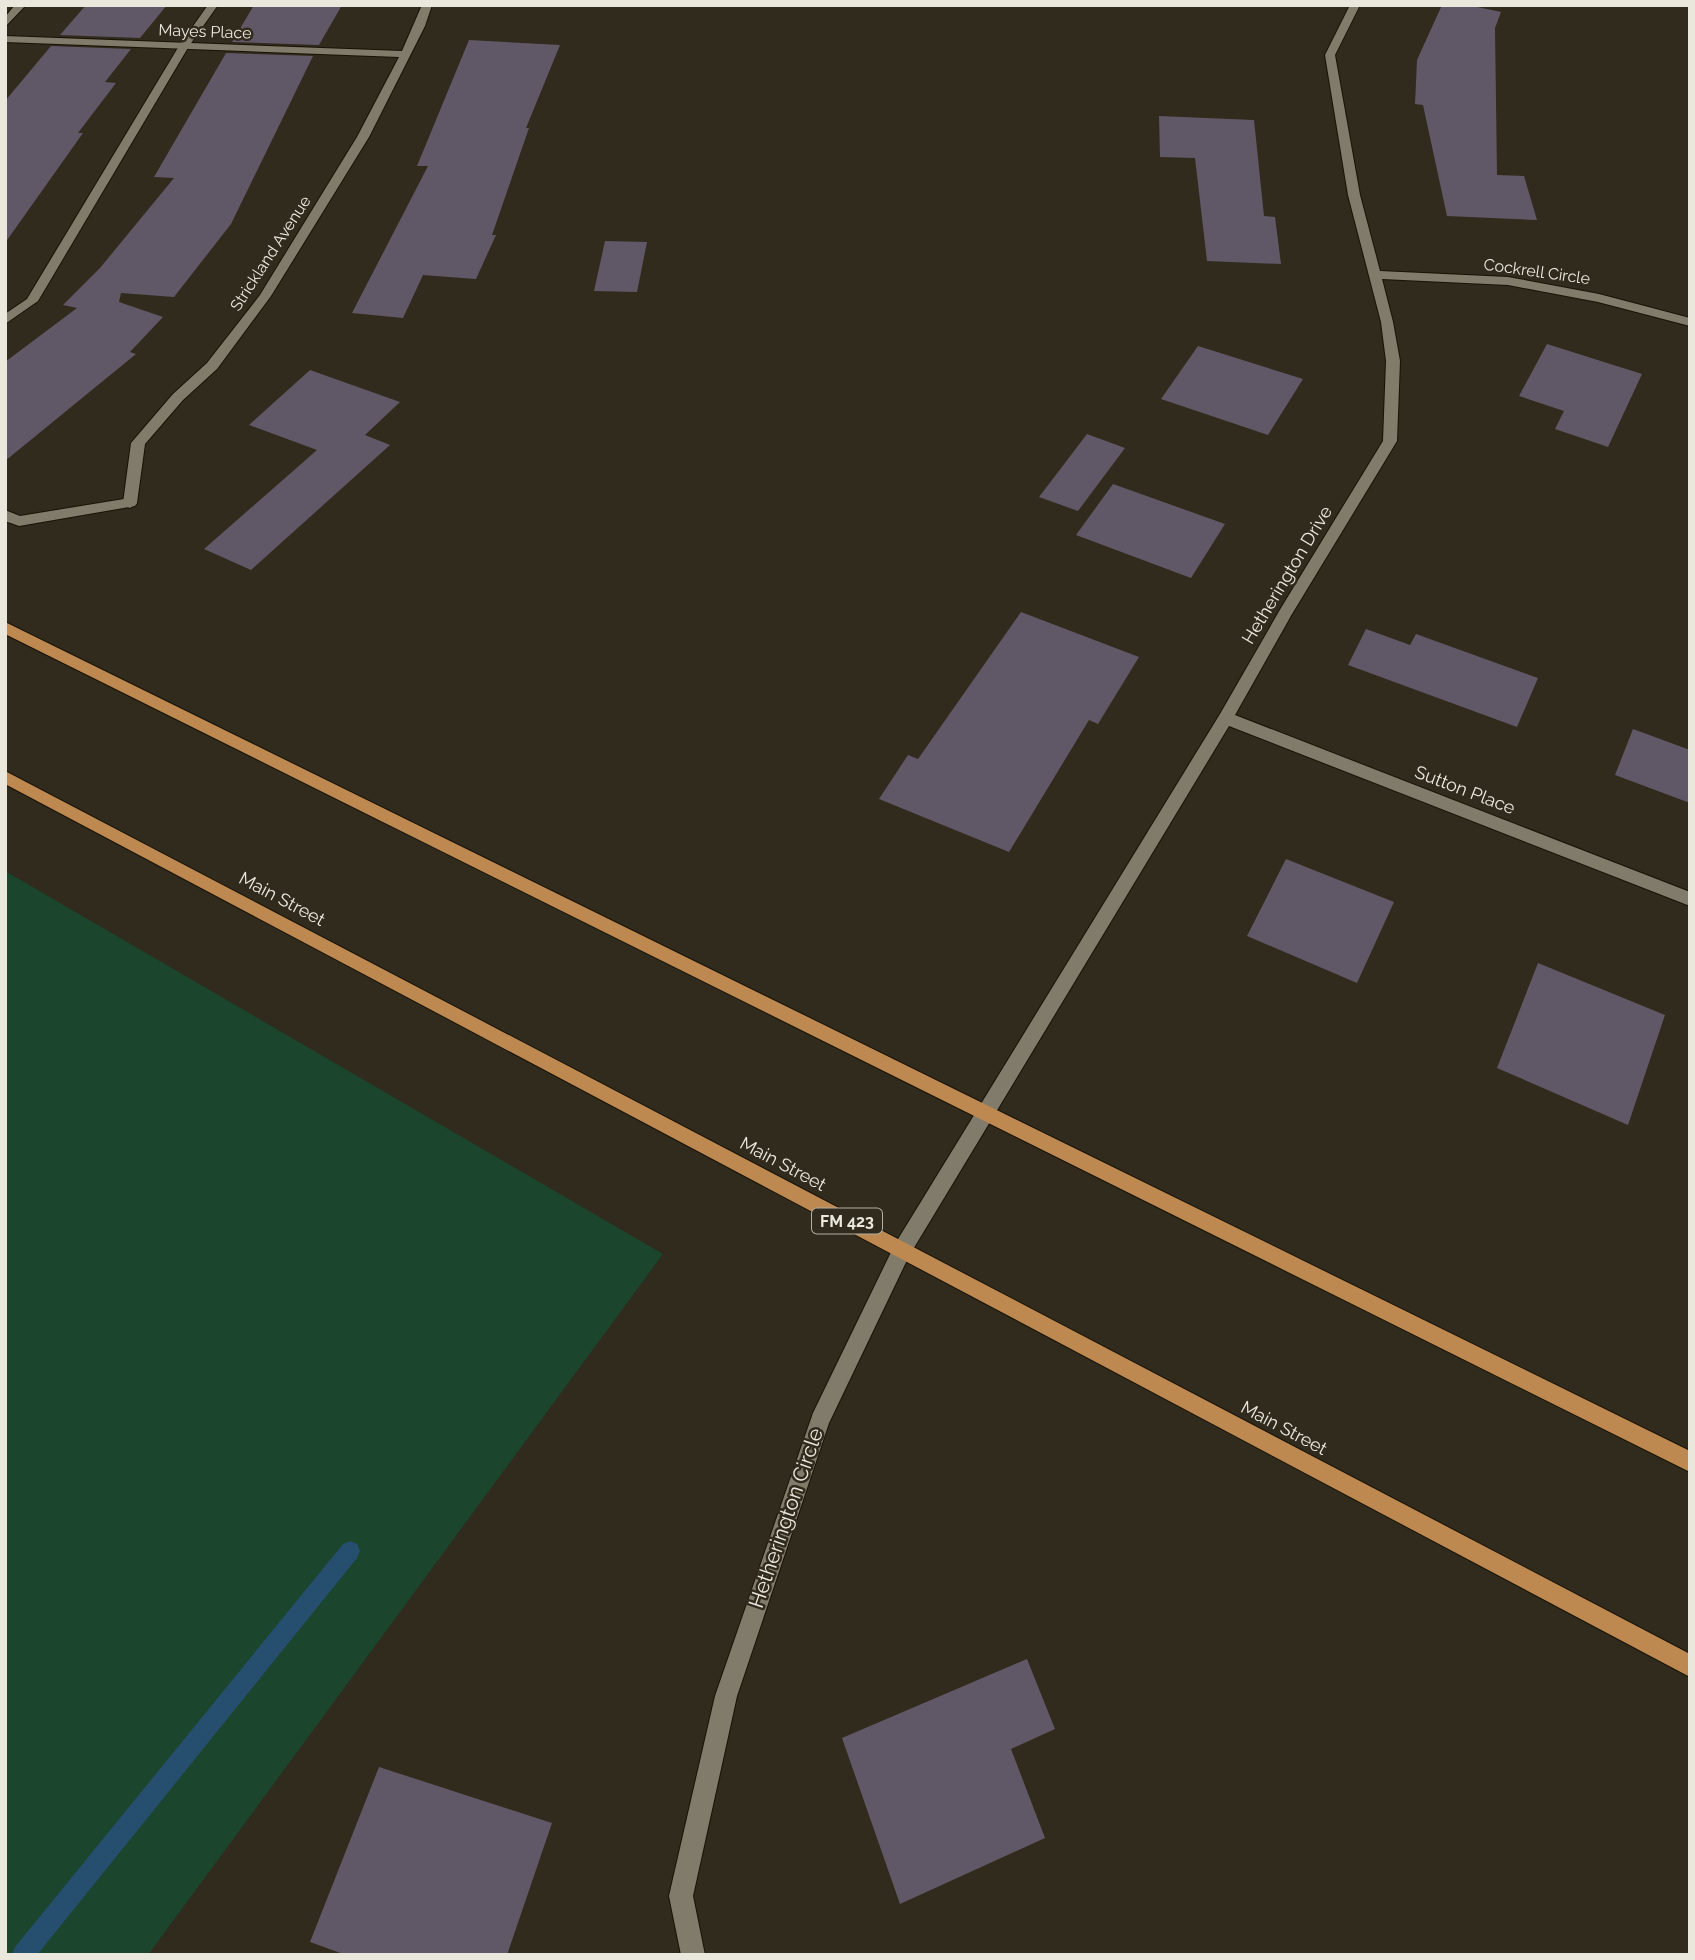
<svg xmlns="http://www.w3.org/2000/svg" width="1695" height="1960" font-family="Raleway,sans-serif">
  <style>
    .green { fill: #1b452d }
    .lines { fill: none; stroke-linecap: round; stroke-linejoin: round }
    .stream { fill: #264e6f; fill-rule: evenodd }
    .building { fill: #605867 }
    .service-casing { stroke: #181306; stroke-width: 2 }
    .minor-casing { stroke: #181306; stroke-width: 2 }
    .primary-casing { stroke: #181306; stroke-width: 2 }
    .service { fill: #807b6a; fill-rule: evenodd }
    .minor { fill: #807b6a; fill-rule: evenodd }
    .primary { fill: #bd8951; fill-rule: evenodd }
    .labels { text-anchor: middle; stroke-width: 5; stroke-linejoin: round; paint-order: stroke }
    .far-street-label { font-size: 16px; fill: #eae7dd; stroke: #302b1c }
    .shield { fill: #302b1c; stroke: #b2afa3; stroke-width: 2 }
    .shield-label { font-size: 16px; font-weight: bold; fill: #eae7dd }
    .street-label { font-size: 18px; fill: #eae7dd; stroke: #302b1c }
    .near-street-label { font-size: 21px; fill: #eae7dd; stroke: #302b1c }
  </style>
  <rect width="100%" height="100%" fill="#302b1c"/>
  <path class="green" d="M5 871 663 1254 148 1955H5Z"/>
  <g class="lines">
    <path class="stream" d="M350 1541 357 1544 360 1551 357 1558 37 1955H12L15 1947 343 1544Z"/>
  </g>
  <path class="building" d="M86 5H167L140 38 60 35Z
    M254 5H342L319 45 232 42Z
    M1442 5H1468L1501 12 1495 28 1497 175 1524 176 1537 220 1447 216 1423 105 1415 104 1417 60Z
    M469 40 560 45 526 128H529L492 235H496L476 279 423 275 403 318 352 313 428 166H417Z
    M51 46 131 49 105 82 116 83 78 133H83L5 243V101Z
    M226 53 313 56 231 224 174 297 121 293 119 302 163 317 130 352 136 354 5 461V362L77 308 63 305 100 268 174 178 154 177Z
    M1159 116 1254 120 1264 216 1275 217 1281 264 1207 261 1195 158 1160 157Z
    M605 241 647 242 637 292 594 291Z
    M1547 344 1642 374 1608 447 1555 429 1564 411 1519 396Z
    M1198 346 1303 379 1268 435 1161 399Z
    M310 370 400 402 365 435 390 445 251 570 204 549 317 450 249 425Z
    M1087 434 1125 448 1078 511 1039 497Z
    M1113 484 1225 524 1191 578 1076 535Z
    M1021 612 1139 657 1098 724 1089 720 1009 852 879 799 908 755 918 759Z
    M1366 629 1410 645 1416 634 1538 678 1517 727 1348 665Z
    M1633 729 1690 750V803L1615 775Z
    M1286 859 1394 902 1357 983 1247 936Z
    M1538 963 1665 1015 1628 1125 1497 1068Z
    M1027 1659 1055 1729 1011 1749 1045 1838 900 1904 842 1738Z
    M379 1767 552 1823 507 1955H346L310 1942Z"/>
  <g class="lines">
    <g class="service-casing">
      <path id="service" d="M208 5H218L189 46 38 301 5 324V314L27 299 179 46Z
        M130 498 137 503 135 506 19 526 5 521V510L20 516Z"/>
    </g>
    <g class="minor-casing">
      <path id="minor" d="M15 5H26L5 27V17Z
        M422 5H432L425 26 369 137 271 296 217 369 183 400 145 444 137 503 130 508 125 506 123 503 131 443 173 394 207 363 260 295 357 137 399 57 5 42V36L402 51Z
        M1350 5H1360L1335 55 1360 195 1380 271 1508 277 1599 294 1690 318V326L1598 302 1508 285 1382 279 1393 322 1400 361 1397 441 1292 614 1235 715 1690 892V906L1229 726 909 1256 829 1423 737 1696 693 1896 705 1955H681L669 1896 715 1696 813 1413 895 1244 1220 714 1281 608 1383 441 1386 361 1381 322 1348 195 1325 55Z"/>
    </g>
    <g class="primary-casing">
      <path id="primary" d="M5 622 1690 1451V1472L5 634Z
        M5 771 1690 1654V1677L5 784Z"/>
    </g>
    <use href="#service" class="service"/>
    <use href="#minor" class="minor"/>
    <use href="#primary" class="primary"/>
  </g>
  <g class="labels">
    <g class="far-street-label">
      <text transform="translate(205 31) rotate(2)" y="6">Mayes Place</text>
      <text transform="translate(270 253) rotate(-57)" y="6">Strickland Avenue</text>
      <text transform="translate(1537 271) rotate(8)" y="6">Cockrell Circle</text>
    </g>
    <rect class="shield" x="812" y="1208.5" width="70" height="25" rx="5"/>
    <g class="shield-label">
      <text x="847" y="1227">FM 423</text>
    </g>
    <g class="street-label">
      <text transform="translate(1287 575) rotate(-59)" y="6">Hetherington Drive</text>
      <text transform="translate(1465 790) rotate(21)" y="6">Sutton Place</text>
      <text transform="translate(282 899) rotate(28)" y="6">Main Street</text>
      <text transform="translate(783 1164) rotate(28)" y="6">Main Street</text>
      <text transform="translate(1284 1428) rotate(28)" y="6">Main Street</text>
    </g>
    <g class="near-street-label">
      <text transform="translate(786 1518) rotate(-71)" y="7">Hetherington Circle</text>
    </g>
  </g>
  <rect width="1695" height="1960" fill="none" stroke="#eae7dd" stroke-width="14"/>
</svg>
